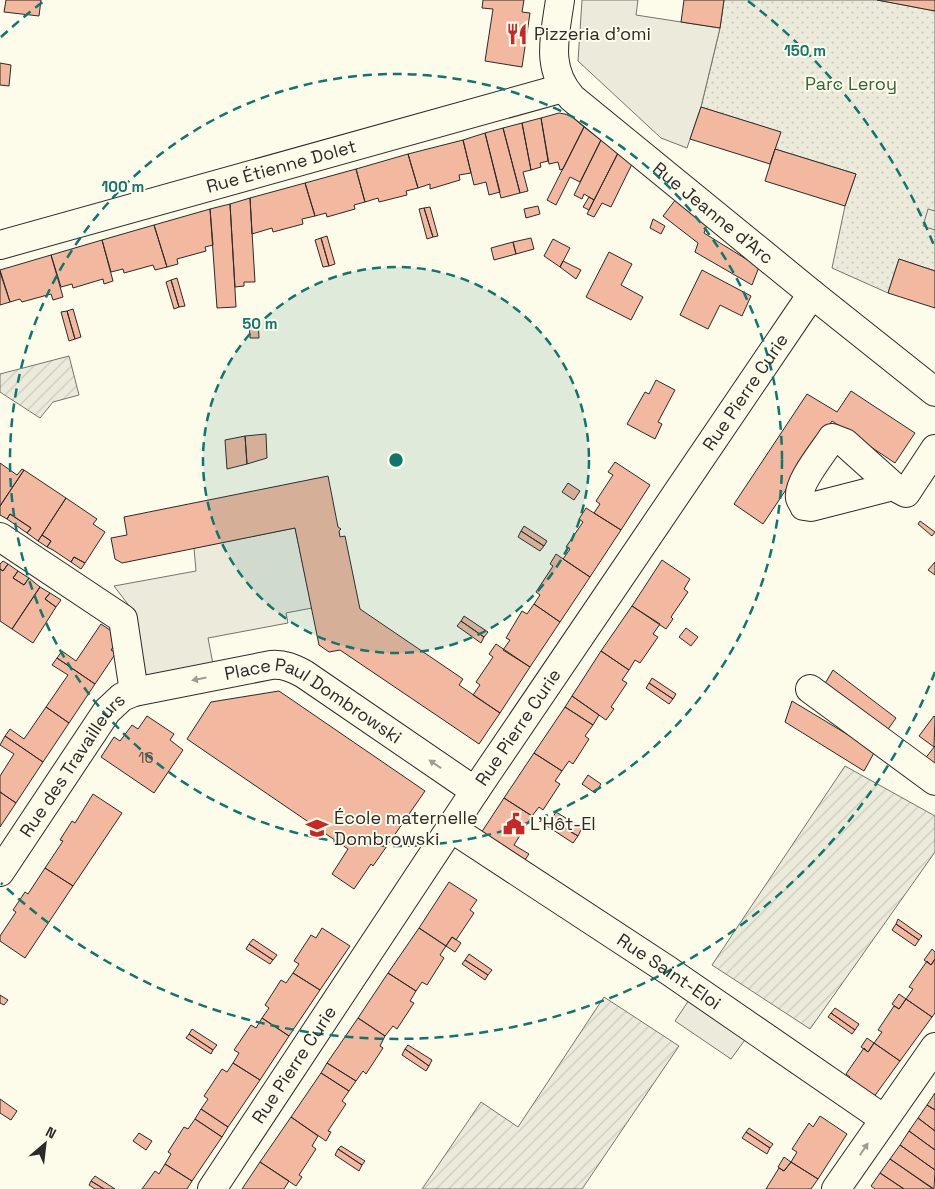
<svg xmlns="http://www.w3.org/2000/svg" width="935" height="1189" font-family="'Space Grotesk',sans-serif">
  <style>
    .grass { fill: url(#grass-dots); stroke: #74746e }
    .garden { fill: url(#garden-furrows); stroke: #74746e }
    .pitch { fill: #ecebdb; stroke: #74746e }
    .parking { fill: #eceadb; stroke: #74746e }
    .building { fill: #f2b8a0; stroke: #2b2b2b }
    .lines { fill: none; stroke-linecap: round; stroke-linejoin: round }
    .minor-casing { stroke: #2b2b2b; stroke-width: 30 }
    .minor { stroke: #fdfbea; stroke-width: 28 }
    .oneway { fill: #9e9d94 }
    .ring { fill: none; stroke: #0f766e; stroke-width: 2.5; stroke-dasharray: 9 6 }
    .labels { text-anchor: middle; stroke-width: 4; stroke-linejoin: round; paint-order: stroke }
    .number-label { font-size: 15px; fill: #5d4e48 }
    .poi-label { font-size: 18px; fill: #2b2b2b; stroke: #fdfbea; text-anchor: start }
    .park-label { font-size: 18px; fill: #34623c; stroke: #fdfbea }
    .street-label { font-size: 18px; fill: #2b2b2b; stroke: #fdfbea }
    .centre { fill: #0f766e; stroke: #fdfbea; stroke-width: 2.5 }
    .ring-label { font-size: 15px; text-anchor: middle; font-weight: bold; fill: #0f766e; stroke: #fdfbea; stroke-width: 4; stroke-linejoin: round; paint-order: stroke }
  </style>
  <defs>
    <pattern id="grass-dots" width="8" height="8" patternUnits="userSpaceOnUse" patternTransform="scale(1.25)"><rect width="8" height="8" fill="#ecebdb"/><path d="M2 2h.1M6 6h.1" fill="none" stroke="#cbcabc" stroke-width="1.8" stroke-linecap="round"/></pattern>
    <pattern id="garden-furrows" width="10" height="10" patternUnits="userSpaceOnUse" patternTransform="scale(1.25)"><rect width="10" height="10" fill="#ecebdb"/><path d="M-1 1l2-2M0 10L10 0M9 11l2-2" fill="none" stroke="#cbcabc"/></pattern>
  </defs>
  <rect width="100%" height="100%" fill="#fdfbea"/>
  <path class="grass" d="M724 0H877L935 11V271L899 259 888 293 832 268 845 206 856 174 775 149 780 132 701 107 720 28Z"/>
  <path class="garden" d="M69 356 79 395 53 402 40 418 0 392V374Z
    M845 766 935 816V852L810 1029 712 965Z
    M604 997 679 1046 582 1189H422L481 1102 518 1127Z"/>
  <path class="pitch" d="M928 209 935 211V230L923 226Z
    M693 994 750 1033 731 1059 675 1021Z"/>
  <path class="parking" d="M582 0H638L636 15 720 28 701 107 687 148 661 138 578 61Z
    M295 528 312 608 286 613 288 623 208 638 213 664 142 676 130 607 114 586 196 571 194 548Z"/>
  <path class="building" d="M6 0H41L39 16 4 12Z
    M483 0H524L522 12 530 13 522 67 485 61 493 9 482 8Z
    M684 0H724L720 28 681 22Z
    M877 0H935V11Z
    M0 63 11 65 9 86 0 85Z
    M701 107 781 132 770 164 690 139Z
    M559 113 570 115 584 127 563 169 560 170 558 162 549 164 541 118Z
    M541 118 548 161 540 163 541 167 531 170 522 123Z
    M522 123 531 170 523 172 528 191 520 193 503 128Z
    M584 127 601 140 580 182 570 177 556 205 547 200Z
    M503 128 520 193 501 198 485 133Z
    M485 133 500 192 489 195 486 182 474 185 463 140Z
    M463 140 471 173 459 175 460 180 430 189V184L418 188 408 154Z
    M601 140 618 153 594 200 584 194 582 199 574 195Z
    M775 149 856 174 845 206 765 181Z
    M618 153 632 164 611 207 602 203 594 217 587 214Z
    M408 154 418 188 406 191 407 195 379 202 378 198 365 202 356 169Z
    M356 169 365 202 354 205 355 209 327 217 326 213 315 216 305 183Z
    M305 183 315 216 302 219 303 224 273 232 272 228 252 234 250 198Z
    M589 197 594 200 589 210 583 207Z
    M250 198 255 282H244V286L235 287 230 204Z
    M676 199 707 225 704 233 759 267 752 285 695 252 698 243 663 216Z
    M230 204 236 307 217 308 210 209Z
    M538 206 540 214 526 218 524 209Z
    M430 207 438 236 433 237 424 208Z
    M424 208 433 237 427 239 419 209Z
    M210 209 213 245 205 247 206 251 177 259 178 264 167 267 154 225Z
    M653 219 665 226 661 234 650 228Z
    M154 225 167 267 155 270 153 265 124 273 123 269 111 272 102 240Z
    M327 236 335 264 329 266 321 238Z
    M321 238 329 266 323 267 315 240Z
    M531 238 534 249 516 254 513 242Z
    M553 239 570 248 560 267 544 256Z
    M102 240 113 281 104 284 103 279 73 288 72 284 61 287 51 255Z
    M513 242 516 254 494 260 491 248Z
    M609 252 632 264 621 285 643 297 631 320 586 297Z
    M51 255 63 297 53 300 51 294 22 302 20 299 10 302 0 270Z
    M899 259 935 271V308L888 293Z
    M563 261 581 270 576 279 560 267Z
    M702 270 751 296 742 316 720 305 708 329 680 315Z
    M0 272 10 302 0 305Z
    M177 278 185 306 179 307 171 280Z
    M171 280 179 307 174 309 166 282Z
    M73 309 81 337 75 339 67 311Z
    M67 311 75 339 69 341 61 312Z
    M249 321H258L259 338H250Z
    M656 380 675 390 658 422 662 424 655 439 627 424 645 392 649 394Z
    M851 391 915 433 895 463 832 421 763 524 734 504 807 394 837 412Z
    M266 434 267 458 247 464 245 436Z
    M245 436 247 464 227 469 225 440Z
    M615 462 650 485 621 530 594 513 600 504 596 501 613 475 608 472Z
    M0 463 17 475 22 469 24 470 0 506Z
    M24 470 66 498 38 541 27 533 31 528 10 514 7 519 0 515V506Z
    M328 476 338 527 341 529 339 531 340 537 345 536 360 609 463 679 459 685 500 713 479 744 340 650 329 652 319 645 295 528 122 563 115 559 111 538 127 535 124 517Z
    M568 483 580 491 574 500 562 492Z
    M66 498 97 519 93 524 105 532 85 563 74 557 71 562 53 550 47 547 51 541 42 535Z
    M586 508 621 530 590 577 563 559 570 549 566 547 583 522 579 519Z
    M10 514 31 528 27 533 7 519Z
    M920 521 935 532 932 536 918 524Z
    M524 526 547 541 544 546 521 531Z
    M521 531 544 546 540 551 518 537Z
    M42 535 51 541 47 547 38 541Z
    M556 554 590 577 560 622 534 604 540 595 536 592 553 566 550 564Z
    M74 557 85 563 81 569 71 562Z
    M662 560 690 579 684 589 688 592 671 617 673 619 666 629 632 606Z
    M3 561 8 564 3 571 0 569V564Z
    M935 562V575L928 570Z
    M8 564 18 571 13 578 24 585 29 578 40 587 12 629 0 621V569L3 571Z
    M18 571 29 578 24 585 13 578Z
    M40 587 50 593 45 599 56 607 33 643 12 629Z
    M50 593 61 600 56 607 45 599Z
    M534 604 560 622 530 667 503 650 510 640 506 638 522 611 527 614Z
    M632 606 660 624 653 634 658 637 640 663 635 660 629 670 601 651Z
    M464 616 488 632 484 637 461 621Z
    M461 621 484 637 481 643 457 626Z
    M101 624 120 637 111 650 116 653 95 684 57 658 62 651 76 661Z
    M686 628 698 637 691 646 679 637Z
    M496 644 530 667 500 713 473 695 480 685 476 682 493 657 489 654Z
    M601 651 629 670 622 680 627 683 611 707 614 709 606 720 572 696Z
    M57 658 95 684 69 723 46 707 68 675 52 665Z
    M833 670 896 718 884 735 823 687Z
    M652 678 676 694 673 699 649 683Z
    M649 683 673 699 669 704 646 688Z
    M279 691 425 791 373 866 371 864 354 889 332 874 348 849 187 739 211 702Z
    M572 696 599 715 593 725 565 707Z
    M792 701 875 751 864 771 785 722Z
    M46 707 69 723 43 762 5 736 10 729 24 739Z
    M565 707 593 725 585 736 589 739 573 764 569 761 562 771 534 753Z
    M147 716 174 734 170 740 183 750 154 793 101 757 114 737 120 741 132 725 138 729Z
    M934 716 935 717 934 747 919 736Z
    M5 736 43 762 16 803 0 792V776L14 754 0 745Z
    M935 746V769L924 760Z
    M534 753 562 771 555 781 560 784 543 810 539 807 532 816 504 798Z
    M588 775 601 784 595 793 582 784Z
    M0 792 16 803 0 827Z
    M93 794 122 813 73 886 45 868 63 841 60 840 72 821 75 823Z
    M504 798 532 816 514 845 529 854 522 864 479 836Z
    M556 812 582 828 578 836 551 820Z
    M551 820 578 836 573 843 547 826Z
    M45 868 73 886 25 958 0 941V936L16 912 13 910 25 892 28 894Z
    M449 882 477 900 470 910 474 913 456 940 452 937 446 946 419 928Z
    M898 919 922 936 919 940 896 924Z
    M896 924 919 940 915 946 892 930Z
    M322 928 350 946 320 990 293 973 299 964 294 961 311 935 316 938Z
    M419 928 446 946 440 955 444 958 427 985 422 982 416 991 388 973Z
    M452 937 461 943 455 952 446 946Z
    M253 939 277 955 273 960 249 944Z
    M249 944 273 960 270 964 246 949Z
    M932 949 935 952V959L931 965 924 960Z
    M469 954 492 970 488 975 465 960Z
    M935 959V1013L932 1017 906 999 913 989 909 987 927 961 931 965Z
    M465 960 488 975 485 980 462 964Z
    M293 973 320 990 289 1036 262 1018 269 1008 265 1005 281 980 286 983Z
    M388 973 416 991 410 1001 414 1003 397 1029 393 1026 385 1036 358 1018Z
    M899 994 906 999 899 1009 892 1004Z
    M0 995 8 1000 4 1005 0 1003Z
    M906 999 932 1017 900 1061 874 1043 882 1032 878 1030 894 1006 899 1009Z
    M835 1008 859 1024 855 1030 831 1013Z
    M831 1013 855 1030 852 1034 828 1017Z
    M262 1018 289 1036 260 1080 233 1063 239 1053 234 1050 251 1025 256 1028Z
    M358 1018 385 1036 380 1046 383 1048 366 1074 363 1071 356 1081 327 1063Z
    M192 1029 217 1045 213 1050 189 1034Z
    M189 1034 213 1050 211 1054 186 1038Z
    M867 1038 874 1043 868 1052 861 1047Z
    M874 1043 900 1061 868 1105 842 1088 850 1077 846 1074 864 1048 868 1052Z
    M408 1045 432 1060 429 1066 405 1049Z
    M405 1049 429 1066 426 1071 402 1055Z
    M233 1063 260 1080 228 1127 201 1109 208 1099 204 1096 222 1069 227 1072Z
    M327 1063 356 1081 349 1091 321 1073Z
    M321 1073 349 1091 342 1101 346 1104 328 1131 331 1132 326 1141 291 1117Z
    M935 1093V1110L927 1105Z
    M0 1099 17 1111 11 1120 0 1113Z
    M927 1105 935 1110V1131L918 1118Z
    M201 1109 228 1127 222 1137 195 1119Z
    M820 1116 847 1134 818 1179 791 1162 797 1152 792 1149 809 1123 813 1127Z
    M291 1117 318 1136 312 1146 316 1149 299 1175 302 1177 296 1186 260 1162Z
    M918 1118 935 1131V1150L909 1131Z
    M195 1119 222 1137 192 1181 165 1164 171 1154 168 1152 184 1127 188 1129Z
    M749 1128 773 1144 770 1148 746 1132Z
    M909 1131 935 1150V1170L900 1145Z
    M746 1132 770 1148 767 1154 742 1138Z
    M139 1133 152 1141 146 1150 133 1141Z
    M900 1145 935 1170 934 1189 890 1159Z
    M341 1146 365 1161 362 1165 338 1149Z
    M338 1149 362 1165 359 1171 335 1155Z
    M784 1157 791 1162 784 1171 778 1167Z
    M890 1159 933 1189H904L880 1173Z
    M260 1162 289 1181 284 1189H242Z
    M791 1162 818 1179 811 1189H766L779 1168 784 1171Z
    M165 1164 192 1181 187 1189H142L155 1171 159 1174Z
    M880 1173 904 1189H875L871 1186Z
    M95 1176 115 1189H104L91 1181Z
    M91 1181 104 1189H95L89 1185Z"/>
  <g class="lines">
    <g class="minor-casing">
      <g id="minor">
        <path id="s1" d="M560 0C555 36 545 68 572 98L812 294 935 392"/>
        <path id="s2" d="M0 245 563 88"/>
        <path d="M893 486 811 507 804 506C803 503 801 501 800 498 797 483 824 451 832 438L845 443 893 486 906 493 935 449"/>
        <path d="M0 537 123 619 134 692"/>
        <path d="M810 689 935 781"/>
        <path id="s3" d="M451 828 669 971 884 1119"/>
        <path id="s4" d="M0 872 107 711 122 697 134 692 271 665C284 664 293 668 304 674L475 791"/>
        <path id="s5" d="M212 1189 475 791 812 294"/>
        <path d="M836 1189 935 1047"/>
      </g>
    </g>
    <use href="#minor" class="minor"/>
  </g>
  <defs><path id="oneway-solid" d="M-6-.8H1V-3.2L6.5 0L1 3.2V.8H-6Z" transform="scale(1.25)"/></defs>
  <g class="oneway">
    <use href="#oneway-solid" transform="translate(199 679) rotate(169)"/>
    <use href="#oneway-solid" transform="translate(435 764) rotate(-146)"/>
    <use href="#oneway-solid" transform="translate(864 1149) rotate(-56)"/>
  </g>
  <circle cx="396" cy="460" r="193" fill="#0f766e" fill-opacity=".12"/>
  <g class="ring">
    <circle cx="396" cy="460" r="193"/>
    <circle cx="396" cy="460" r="386"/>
    <path d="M935 672A579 579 0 0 1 1 883M1 37A579 579 0 0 1 44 1M748 1A579 579 0 0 1 935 248"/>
  </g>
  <defs>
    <g id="restaurant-bare" transform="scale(1.725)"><path d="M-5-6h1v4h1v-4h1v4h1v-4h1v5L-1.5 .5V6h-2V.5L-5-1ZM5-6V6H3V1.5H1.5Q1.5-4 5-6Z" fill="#c62828" stroke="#fdfbea" stroke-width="2.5" paint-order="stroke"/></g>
    <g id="civic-bare" transform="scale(1.725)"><path d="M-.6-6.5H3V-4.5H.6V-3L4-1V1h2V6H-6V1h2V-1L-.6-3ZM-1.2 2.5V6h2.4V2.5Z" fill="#c62828" stroke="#fdfbea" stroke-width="2.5" paint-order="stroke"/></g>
    <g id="school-bare" transform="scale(1.725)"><path d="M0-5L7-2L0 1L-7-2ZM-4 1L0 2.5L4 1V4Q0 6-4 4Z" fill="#c62828" stroke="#fdfbea" stroke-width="2.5" paint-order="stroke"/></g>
  </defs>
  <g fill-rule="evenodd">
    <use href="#restaurant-bare" x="517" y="34"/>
    <use href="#civic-bare" x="514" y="824"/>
    <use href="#school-bare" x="317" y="828"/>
  </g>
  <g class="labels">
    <g class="number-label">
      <text x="146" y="763">16</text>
    </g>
    <g class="poi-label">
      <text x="534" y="40">Pizzeria d'omi</text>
      <text x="334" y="824">École maternelle<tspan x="334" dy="21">Dombrowski</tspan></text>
      <text x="530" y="830">L'Hôt-El</text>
    </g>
    <g class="park-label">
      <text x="851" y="90">Parc Leroy</text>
    </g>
    <g class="street-label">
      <text dy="6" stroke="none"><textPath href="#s2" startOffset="292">Rue Étienne Dolet</textPath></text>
      <text dy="6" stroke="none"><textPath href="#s1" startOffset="285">Rue Jeanne d'Arc</textPath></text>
      <text dy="6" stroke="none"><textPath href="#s5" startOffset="959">Rue Pierre Curie</textPath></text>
      <text dy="6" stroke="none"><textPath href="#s4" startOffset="418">Place Paul Dombrowski</textPath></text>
      <text dy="6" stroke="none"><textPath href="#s5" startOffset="554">Rue Pierre Curie</textPath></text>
      <text dy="6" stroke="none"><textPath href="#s4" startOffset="129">Rue des Travailleurs</textPath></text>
      <text dy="6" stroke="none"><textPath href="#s3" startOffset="261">Rue Saint-Eloi</textPath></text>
      <text dy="6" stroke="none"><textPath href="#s5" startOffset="149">Rue Pierre Curie</textPath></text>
    </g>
  </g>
  <circle cx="396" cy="460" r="8" class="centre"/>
  <g class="ring-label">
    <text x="805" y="56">150 m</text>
    <text x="123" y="192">100 m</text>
    <text x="260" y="329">50 m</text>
  </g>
  <g transform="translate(45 1144) rotate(28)" stroke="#fdfbea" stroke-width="4" paint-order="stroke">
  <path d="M0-4L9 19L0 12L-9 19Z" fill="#2b2b2b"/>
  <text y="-8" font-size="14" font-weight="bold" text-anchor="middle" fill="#2b2b2b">N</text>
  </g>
</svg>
